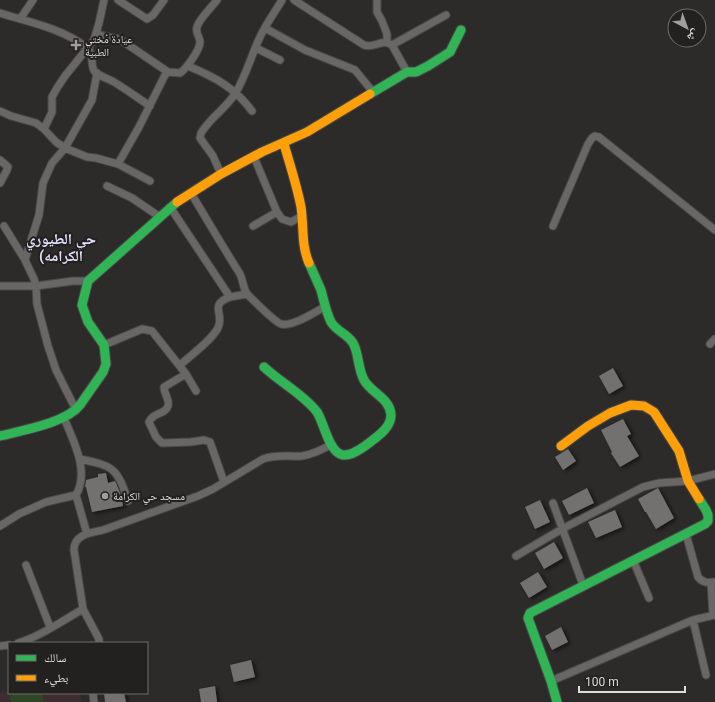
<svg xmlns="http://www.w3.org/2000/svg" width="715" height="702" font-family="Roboto,'Noto Naskh Arabic',sans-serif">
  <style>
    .education { fill: #3c2d33 }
    .green { fill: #2f4624 }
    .building { fill: #727170; filter: url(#shadow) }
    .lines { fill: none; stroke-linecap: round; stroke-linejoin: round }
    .street-casing { stroke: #494846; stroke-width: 9 }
    .fast-casing { stroke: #494846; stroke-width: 11 }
    .slow-casing { stroke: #494846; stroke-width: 11 }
    .street { stroke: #686766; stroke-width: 7 }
    .fast { stroke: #30b455; stroke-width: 9 }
    .slow { stroke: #ff9f0a; stroke-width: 9 }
    .poi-dot { fill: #a09f9d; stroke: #23211f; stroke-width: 1.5 }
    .labels { text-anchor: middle; stroke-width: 4; stroke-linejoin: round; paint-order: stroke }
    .poi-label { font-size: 11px; fill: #dedddb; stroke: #23211f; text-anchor: start }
    .district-label { font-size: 15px; font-weight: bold; fill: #e0defb; stroke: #23211f }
  </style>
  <defs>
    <filter id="shadow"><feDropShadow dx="2.5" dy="1.5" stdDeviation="2" flood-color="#0009"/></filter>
  </defs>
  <rect width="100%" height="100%" fill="#2c2b29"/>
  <path class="education" d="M9 691V693H80L82 702H0V692Z"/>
  <path class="green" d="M9 693H42L43 702H11Z"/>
  <path class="building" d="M613 368 623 386 609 394 599 376Z
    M623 419 631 434 627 436 639 456 620 467 611 453 612 452 601 430Z
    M568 449 576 461 563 470 555 457Z
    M106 473 108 483 115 481 116 483 121 495 123 506 92 512 86 487H85L86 480 98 477V474Z
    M587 488 594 503 569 515 562 501Z
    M658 488 674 518 656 529 646 512H645L638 499Z
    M540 500 550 522 535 529 525 507Z
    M615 510 622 527 596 538 588 522Z
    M554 542 563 558 544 569 535 553Z
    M538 572 547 587 529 598 520 583Z
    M561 627 568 642 552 650 545 636Z
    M251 660 255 677 234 682 230 665Z
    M215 686 217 702H201L199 689Z
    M104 693H124L126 702H105Z"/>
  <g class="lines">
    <g class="street-casing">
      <path id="street" d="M118 0 147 19 153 15 164 0
        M294 0 364 45C374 49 382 38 392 45L407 72
        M377 0V12L382 21 387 34V42
        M0 13C29 22 61 28 86 47 96 55 89 65 95 72 99 76 109 79 114 82 127 90 138 98 150 106
        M20 19 33 0
        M265 28 305 50 355 70 373 92
        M96 33C107 39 113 36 121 40L168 72
        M392 45 446 15
        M256 48 280 60
        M188 66C215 77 235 88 252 111
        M0 111 11 116 36 123 44 129 56 142 65 148 87 157 96 158 118 164 150 181
        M44 129 52 112V97L57 88 65 76 94 40 99 23 104 0
        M254 157 277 212 282 219 291 222 302 216
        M0 160 8 167 7 170 0 183
        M118 164 139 127 165 75 168 72 180 73C186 69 200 50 200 42 200 37 195 33 197 27 199 19 212 7 217 0
        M221 174 213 156 200 138 201 133C210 118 225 109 235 94 246 76 251 56 260 37 266 24 275 12 282 0
        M107 186 132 198 160 217
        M191 193C207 220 223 247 240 274 243 280 243 288 247 294 252 299 275 322 281 324 293 327 315 312 326 306
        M170 207 230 297 247 294
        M4 226 25 260 34 279 36 286 37 304 48 346 56 370 76 410
        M253 226 277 212
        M553 226 588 144 592 138 595 136 599 137 715 230
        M25 260 39 215 43 183 52 163 65 148 92 100 97 73
        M0 286H36L73 281H88
        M710 344 715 339
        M104 345 142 329 152 331 186 374 196 391
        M180 365C191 355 211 341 218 328 225 314 208 305 230 297
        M186 374 164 387C164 394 170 400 168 406 166 414 152 413 149 422L156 437 162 443 191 442 204 440 210 442 224 482
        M64 418C73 440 90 471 76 495L87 534
        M80 459C113 466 117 467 128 501
        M553 503 583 585
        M0 526 19 514 46 502 76 495
        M686 534 698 577C703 583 708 583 715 582
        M516 556 562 529 643 487 659 483 688 481 715 474
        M633 560 649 598
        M26 565 50 627
        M711 583 713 615
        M693 620 706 675
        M18 643C41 636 62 621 83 609
        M99 643V639L83 609 74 550C74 534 91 533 103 530L198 496 213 489 263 459C277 454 288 457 302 456 313 454 322 450 332 444
        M0 646 9 645
        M551 681 693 620 715 615
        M93 693 94 702"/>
    </g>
    <g class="fast-casing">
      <path id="fast" d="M370 94 407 72H416L428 66 450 52 461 30
        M264 367C281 383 303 394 317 412 324 423 328 448 340 454 348 458 359 450 365 446 375 438 391 429 391 415 390 398 371 393 364 380 358 369 359 356 354 345 350 335 337 332 331 322 326 312 324 301 321 290 317 281 313 272 309 263
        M0 436C23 430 66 423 80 405L103 372 106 364 104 345 88 322 82 305 88 281 177 202
        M557 702 551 681 528 618 530 613 705 524 708 521V515L706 510 699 499"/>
    </g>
    <g class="slow-casing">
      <path id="slow" d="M284 144C290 165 297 186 301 207 304 226 301 245 309 263
        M177 202 221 174 262 152 307 132 370 94
        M561 446 588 426 610 413 631 405 644 406 654 412 679 451 688 481 699 499"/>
    </g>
    <use href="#street" class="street"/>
    <use href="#fast" class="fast"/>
    <use href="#slow" class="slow"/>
  </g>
  <g class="poi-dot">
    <path d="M74 39h4v4h4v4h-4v4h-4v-4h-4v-4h4z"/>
    <circle cx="105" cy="496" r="4"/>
  </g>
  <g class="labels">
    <g class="poi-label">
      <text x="85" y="43">عيادة مُختي<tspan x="85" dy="13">الطبية</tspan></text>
      <text x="113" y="500">مسجد حي الكرامة</text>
    </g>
    <g class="district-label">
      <text x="61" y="244">حي الطيوري<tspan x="61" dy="17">(الكرامه</tspan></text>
    </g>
  </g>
  <rect x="8" y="642" width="140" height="52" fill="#23211f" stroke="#6e6c6a"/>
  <rect x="16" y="655" width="20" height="6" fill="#30b455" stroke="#6e6c6a"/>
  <text x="44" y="662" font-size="12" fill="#dedddb">سالك</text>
  <rect x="16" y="675" width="20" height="6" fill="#ff9f0a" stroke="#6e6c6a"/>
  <text x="44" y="682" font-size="12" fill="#dedddb">بطيء</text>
  <g transform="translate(687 28) rotate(139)"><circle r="19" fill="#23211f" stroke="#6e6c6a"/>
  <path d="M0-3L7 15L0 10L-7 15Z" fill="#a09f9d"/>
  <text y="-6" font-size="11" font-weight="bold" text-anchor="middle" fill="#dedddb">ش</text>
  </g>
  <path d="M579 686v6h106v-6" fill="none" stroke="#dedddb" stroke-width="2"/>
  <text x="585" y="686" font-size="12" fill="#dedddb" stroke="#23211f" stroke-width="3" paint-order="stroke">100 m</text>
</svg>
